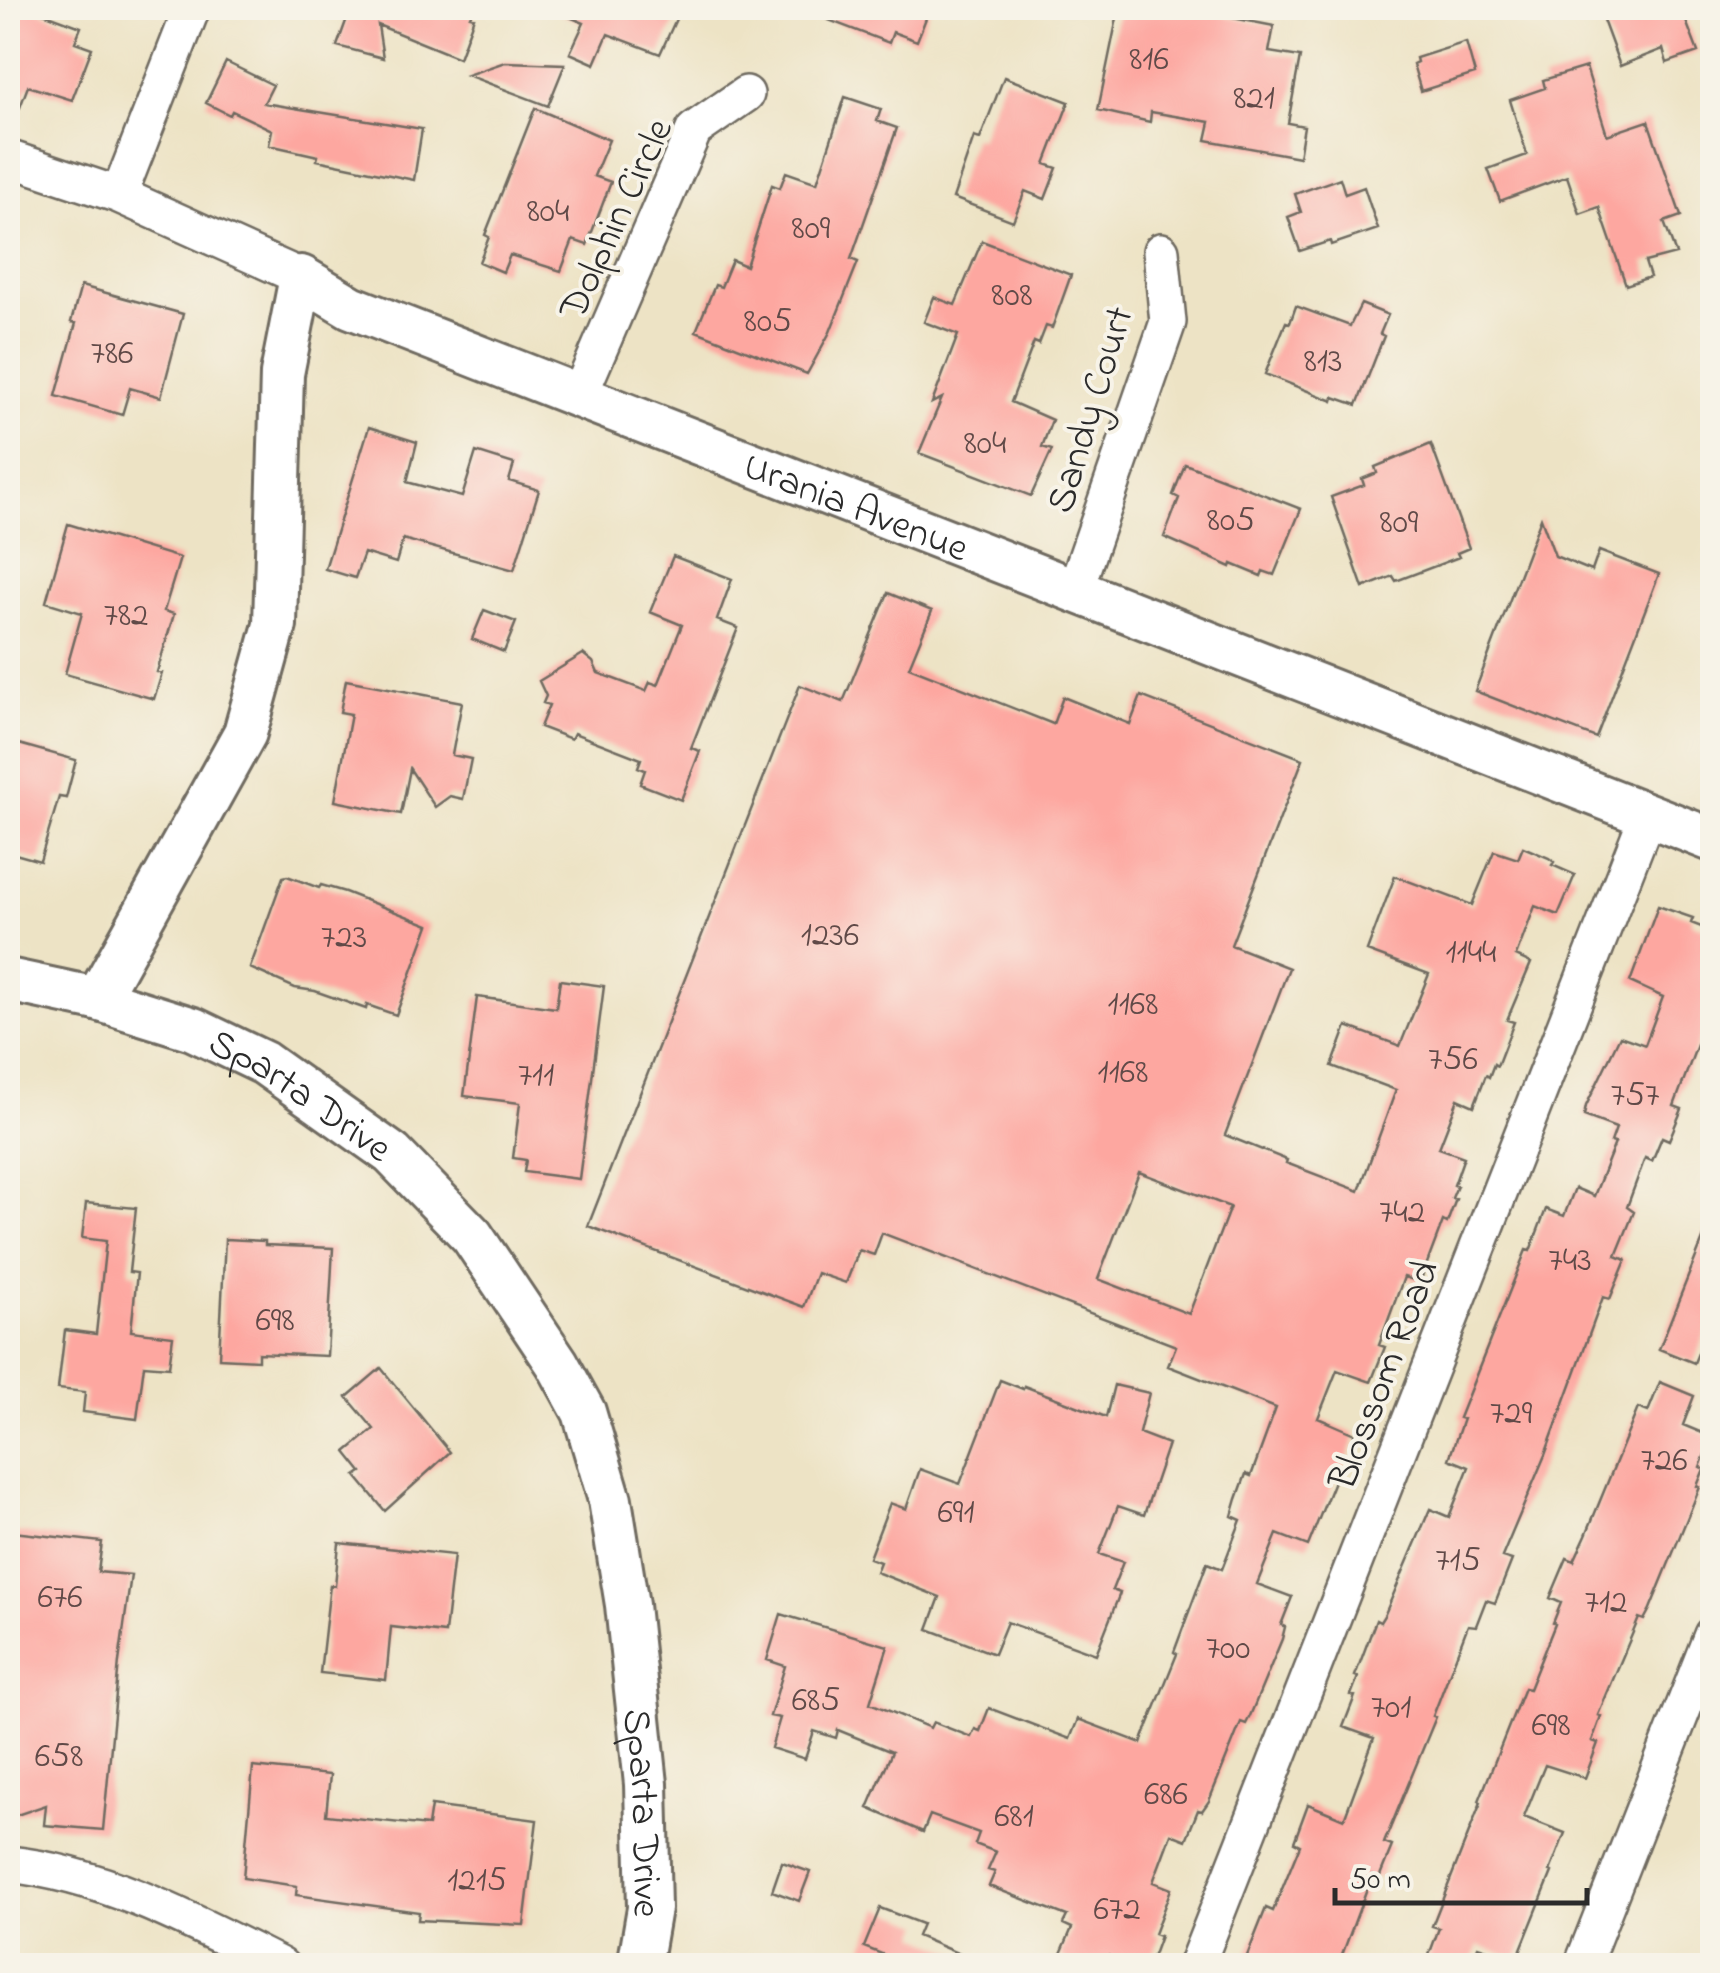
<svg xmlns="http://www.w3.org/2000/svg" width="1720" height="1973" font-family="'Indie Flower',sans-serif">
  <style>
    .building { fill: #fda7a0; fill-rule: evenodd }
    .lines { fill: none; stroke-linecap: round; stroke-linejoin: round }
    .minor-casing { stroke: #6f6b61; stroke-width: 40 }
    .tertiary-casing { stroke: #6f6b61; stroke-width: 48 }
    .minor { stroke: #fff; stroke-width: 35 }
    .tertiary { stroke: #fff; stroke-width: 42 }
    .labels { text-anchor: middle; stroke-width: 8; stroke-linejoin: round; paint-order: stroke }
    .number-label { font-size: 35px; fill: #604a48 }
    .street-label { font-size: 40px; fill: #2b2b2b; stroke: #f7f3e8 }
  </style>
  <rect width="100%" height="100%" fill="#f7f3e8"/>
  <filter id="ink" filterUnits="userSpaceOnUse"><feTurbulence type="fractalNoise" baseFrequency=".01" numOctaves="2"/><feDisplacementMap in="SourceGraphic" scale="20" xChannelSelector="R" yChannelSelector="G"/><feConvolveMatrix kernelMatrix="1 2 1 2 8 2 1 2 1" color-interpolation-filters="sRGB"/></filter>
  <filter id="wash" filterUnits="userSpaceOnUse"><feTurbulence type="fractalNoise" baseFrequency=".0048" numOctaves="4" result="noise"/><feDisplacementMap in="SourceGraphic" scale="40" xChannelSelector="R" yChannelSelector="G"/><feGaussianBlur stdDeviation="2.25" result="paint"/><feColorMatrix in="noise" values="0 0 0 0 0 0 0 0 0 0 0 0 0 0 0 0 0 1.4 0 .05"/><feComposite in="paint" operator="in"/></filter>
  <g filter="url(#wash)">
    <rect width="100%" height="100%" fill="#ede3c5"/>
    <g id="blocks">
      <path class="building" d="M18 8H30L81 27 75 42 92 48 72 100 28 86 10 134 8 18 13 20Z
        M338 8H474L470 16 474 17 459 58 378 25 383 58 337 46 349 13Z
        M548 8H681L660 54 608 34 595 64 570 53 584 23Z
        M802 8H930L917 41 893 32 889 43 802 10Z
        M1119 8H1193L1192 10 1274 26 1269 52 1300 57 1288 123 1304 126 1299 157 1206 140 1210 122 1151 112 1150 122 1098 110Z
        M1634 8H1681L1698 52 1667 63 1663 49 1620 66 1603 20Z
        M1466 42 1475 74 1421 91 1413 64 1417 62 1416 58Z
        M226 62 273 85 264 103 422 129 414 180 317 160 318 156 269 145 272 130 232 111 230 115 206 103Z
        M505 62 565 64 548 106 467 75Z
        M1586 67 1607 135 1648 121 1681 216 1664 222 1676 254 1645 262 1650 277 1626 285 1599 207 1580 214 1567 176 1500 201 1488 169 1527 155 1510 100 1545 88 1543 80Z
        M1004 77 1069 102 1045 164 1057 168 1045 199 1025 191 1013 221 953 198 974 137 980 139Z
        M845 97 881 109 877 121 897 128 851 259 858 262 830 332 807 374 696 331 715 285 721 287 732 260 746 266 772 185 780 188 786 172 817 183Z
        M535 108 609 140 594 176 611 182 587 245 573 240 561 271 510 255 503 272 479 262 489 237 485 235Z
        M1340 178 1345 194 1364 187 1378 229 1331 245 1330 241 1300 251 1288 217 1301 212 1295 194Z
        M982 241 1071 275 1052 328 1046 326 1039 344 1034 342 1011 402 1052 420 1042 447 1052 450 1031 496 919 453 942 398 932 403 958 335 924 322 934 297 955 305Z
        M81 286 183 314 161 397 130 388 122 415 56 396 76 323 71 322Z
        M1361 304 1388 315 1380 334 1384 336 1357 405 1334 397 1333 401 1265 374 1286 322 1290 323 1296 306 1350 326Z
        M369 427 417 442 407 482 462 497 476 452 514 464 509 481 539 490 514 570 403 539 396 563 364 553 355 578 325 569Z
        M1431 444 1469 548 1457 553 1459 557 1396 581 1393 576 1363 588 1331 497 1364 485 1362 479 1377 473 1375 467Z
        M1185 464 1301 509 1274 575 1263 571 1261 576 1232 564 1231 567 1164 537 1179 498 1173 495Z
        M1541 518 1555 556 1592 571 1599 551 1659 574 1596 738 1475 691Z
        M68 524 180 558 164 611 174 614 157 672 162 673 154 699 65 674 82 613 46 602Z
        M673 556 732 579 717 620 738 628 691 748 700 751 681 800 640 784 645 770 638 767 641 759 574 733 571 739 540 727 549 705 543 703 546 696 539 681 583 654 593 662 598 673 646 691 650 682 658 685 682 625 650 612Z
        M888 593 932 611 909 667 1053 724 1063 697 1130 724 1141 696 1303 759 1231 945 1289 968 1225 1135 1287 1160 1286 1163 1359 1191 1396 1090 1332 1066 1347 1026 1400 1046 1429 974 1367 951 1395 876 1472 905 1494 851 1518 859 1523 847 1549 858 1554 862 1552 865 1575 875 1558 915 1535 906 1516 956 1531 963 1507 1020 1514 1022 1497 1066 1494 1064 1489 1077 1486 1075 1474 1106 1458 1099 1439 1148 1464 1157 1454 1185 1457 1186 1452 1198 1456 1199 1447 1223 1443 1221 1420 1282 1404 1277 1379 1345 1385 1347 1371 1382 1337 1370 1318 1418 1355 1434 1353 1444 1344 1467 1340 1466 1308 1546 1277 1534 1257 1584 1292 1597 1281 1625 1285 1627 1282 1639 1250 1716 1246 1724 1241 1722 1209 1801 1202 1811 1198 1810 1186 1840 1171 1834 1153 1882 1171 1889 1154 1934 1160 1936 1149 1966H1135L1109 1956 1106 1966H1064L1067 1959 1060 1956 1072 1928 1063 1924 1067 1916 989 1886 995 1872 988 1870 996 1852 975 1844 979 1833 930 1815 923 1832 868 1808 892 1752 838 1730 836 1738 814 1731 805 1759 771 1748 780 1718 770 1716 785 1666 767 1660 781 1614 888 1646 870 1703 930 1728 933 1722 971 1737 975 1729 980 1731 989 1708 1070 1739 1078 1719 1141 1743 1177 1654 1174 1652 1207 1563 1222 1569 1241 1520 1232 1516 1237 1499 1246 1474 1251 1476 1276 1408 1168 1366 1176 1346 882 1233 874 1255 859 1250 846 1283 817 1273 804 1307 588 1226 800 685 843 702ZM1139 1172 1230 1207 1189 1314 1098 1279Z
        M484 610 516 622 504 652 472 639Z
        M346 680 462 702 452 755 471 759 463 799 450 796 435 807 410 769 401 814 335 801 351 714 340 712Z
        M8 741 76 760 66 798 59 797 40 861 8 852Z
        M287 876 319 888 321 885 345 892 429 925 396 1015 367 1005 366 1009 315 991 295 988 250 968 283 877Z
        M1658 906 1693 918 1691 923 1712 931V1005L1674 1106 1682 1109 1669 1140 1662 1137 1652 1161 1645 1158 1627 1207 1634 1212 1616 1256 1626 1260 1610 1299 1603 1297 1545 1455 1502 1557 1512 1560 1495 1603 1486 1600 1476 1626 1468 1625 1433 1716 1436 1717 1384 1843 1392 1846 1379 1878 1372 1875 1338 1966H1243L1266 1908 1273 1911 1300 1845 1294 1842 1308 1804 1344 1819 1374 1738 1343 1727 1355 1696 1351 1695 1358 1677 1355 1676 1376 1620 1380 1622 1385 1614 1430 1509 1449 1517 1469 1467 1449 1459 1463 1419 1459 1418 1526 1250 1530 1251 1546 1209 1564 1216 1575 1188 1594 1196 1615 1143 1611 1142 1616 1128 1584 1116 1586 1106 1620 1036 1645 1045 1663 997 1630 982Z
        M560 980 604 986 579 1179 524 1172 526 1160 513 1158 520 1103 464 1096 477 997 556 1008Z
        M86 1203 136 1208 129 1272 137 1273 131 1331 173 1336 169 1367 144 1365 137 1419 83 1412 85 1392 58 1389 65 1330 96 1334 106 1241 82 1238Z
        M1712 1217V1333L1707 1331 1694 1363 1659 1349Z
        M225 1239 265 1241V1245L333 1248 327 1356 258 1353V1360L219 1358Z
        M381 1368 450 1452 385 1511 356 1476 362 1472 346 1452 374 1429 347 1397Z
        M1000 1380 1023 1389 1024 1386 1106 1417 1114 1385 1149 1393 1139 1433 1168 1444 1144 1515 1118 1506 1099 1554 1123 1562 1112 1590 1120 1593 1096 1654 1007 1622 994 1654 928 1629 940 1597 876 1572 880 1562 869 1558 890 1503 906 1509 920 1469 960 1484Z
        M1660 1382 1694 1396 1683 1425 1712 1437 1700 1467 1704 1469 1697 1486 1700 1487 1650 1609 1644 1620 1639 1618 1598 1715 1601 1716 1592 1741 1598 1743 1585 1778 1545 1765 1524 1817 1565 1833 1550 1871 1552 1872 1517 1959 1478 1946 1470 1966H1425L1439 1928 1432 1926 1481 1802 1479 1801 1524 1688 1529 1689 1555 1624 1553 1623 1561 1603 1550 1598 1567 1558 1574 1561 1586 1535 1638 1408 1648 1412Z
        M13 1532 102 1542 98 1572 131 1575 119 1662 103 1830 44 1825 46 1805 8 1818V1655L15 1589 8 1588V1555H11Z
        M339 1543 454 1555 445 1633 391 1627 386 1680 320 1673 330 1585 335 1586Z
        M253 1767 330 1775 326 1815 428 1826 431 1806 537 1820 524 1925 418 1920 419 1912 296 1895 297 1886 243 1878Z
        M782 1862 810 1872 799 1901 772 1891Z
        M880 1908 922 1924 917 1936 988 1966H889L892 1958 864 1947Z"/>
    </g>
  </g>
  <g filter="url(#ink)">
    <use href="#blocks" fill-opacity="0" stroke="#6f6b61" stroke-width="2.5"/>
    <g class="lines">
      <g class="minor-casing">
        <path id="minor" d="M8 158 119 195 301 277
          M119 195 192 8
          M579 396 694 130 746 94
          M1075 590 1168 322 1161 251
          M8 1864C105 1874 194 1922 281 1966
          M1196 1966 1648 814
          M1582 1966 1712 1635"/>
      </g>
      <g class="tertiary-casing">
        <g id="tertiary">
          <path id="s1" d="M8 980 97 999 193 1029 264 1063 392 1154 472 1236 557 1363 584 1412 610 1500 627 1605 646 1784 649 1908 639 1966"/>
          <path id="s2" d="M97 999 245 733 275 625 282 374 301 277 351 307 1712 840"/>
        </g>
      </g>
      <use href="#minor" class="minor"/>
      <use href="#tertiary" class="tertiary"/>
    </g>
  </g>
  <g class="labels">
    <g class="number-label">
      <text x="1149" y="69">816</text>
      <text x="1254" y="108">821</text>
      <text x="548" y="221">804</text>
      <text x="811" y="238">809</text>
      <text x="1012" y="305">808</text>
      <text x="768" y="331">805</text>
      <text x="112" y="363">786</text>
      <text x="1323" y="371">813</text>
      <text x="985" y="453">804</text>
      <text x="1231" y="530">805</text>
      <text x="1399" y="532">809</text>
      <text x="126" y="625">782</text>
      <text x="830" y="945">1236</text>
      <text x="344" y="947">723</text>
      <text x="1471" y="962">1144</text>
      <text x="1133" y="1014">1168</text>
      <text x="1453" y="1069">756</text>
      <text x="1123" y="1082">1168</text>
      <text x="536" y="1085">711</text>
      <text x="1635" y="1105">757</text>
      <text x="1402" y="1222">742</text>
      <text x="1570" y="1270">743</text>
      <text x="275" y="1330">698</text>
      <text x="1511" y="1423">729</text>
      <text x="1664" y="1470">726</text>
      <text x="956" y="1522">691</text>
      <text x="1458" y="1570">715</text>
      <text x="60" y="1607">676</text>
      <text x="1606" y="1612">712</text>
      <text x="1228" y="1658">700</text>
      <text x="816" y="1710">685</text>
      <text x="1391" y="1717">701</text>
      <text x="1551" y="1735">698</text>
      <text x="59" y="1766">658</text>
      <text x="1166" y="1804">686</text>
      <text x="1014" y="1826">681</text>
      <text x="477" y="1890">1215</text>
      <text x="1117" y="1919">672</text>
    </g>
    <g class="street-label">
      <text transform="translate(614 218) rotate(-65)" y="14">Dolphin Circle</text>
      <text transform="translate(1088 409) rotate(-73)" y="14">Sandy Court</text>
      <text dy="14" stroke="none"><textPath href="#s2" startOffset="1368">Urania Avenue</textPath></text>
      <text dy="14" stroke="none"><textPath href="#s1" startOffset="318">Sparta Drive</textPath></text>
      <text transform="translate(1382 1374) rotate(-69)" y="14">Blossom Road</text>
      <text dy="14" stroke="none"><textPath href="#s1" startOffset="1158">Sparta Drive</textPath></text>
    </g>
  </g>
  <rect width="1720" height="1973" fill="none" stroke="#f7f3e8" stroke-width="40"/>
  <path d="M1335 1888v15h252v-15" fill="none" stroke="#2b2b2b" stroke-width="5"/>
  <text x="1350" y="1888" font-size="30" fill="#2b2b2b" stroke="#f7f3e8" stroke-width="8" paint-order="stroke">50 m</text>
</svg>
